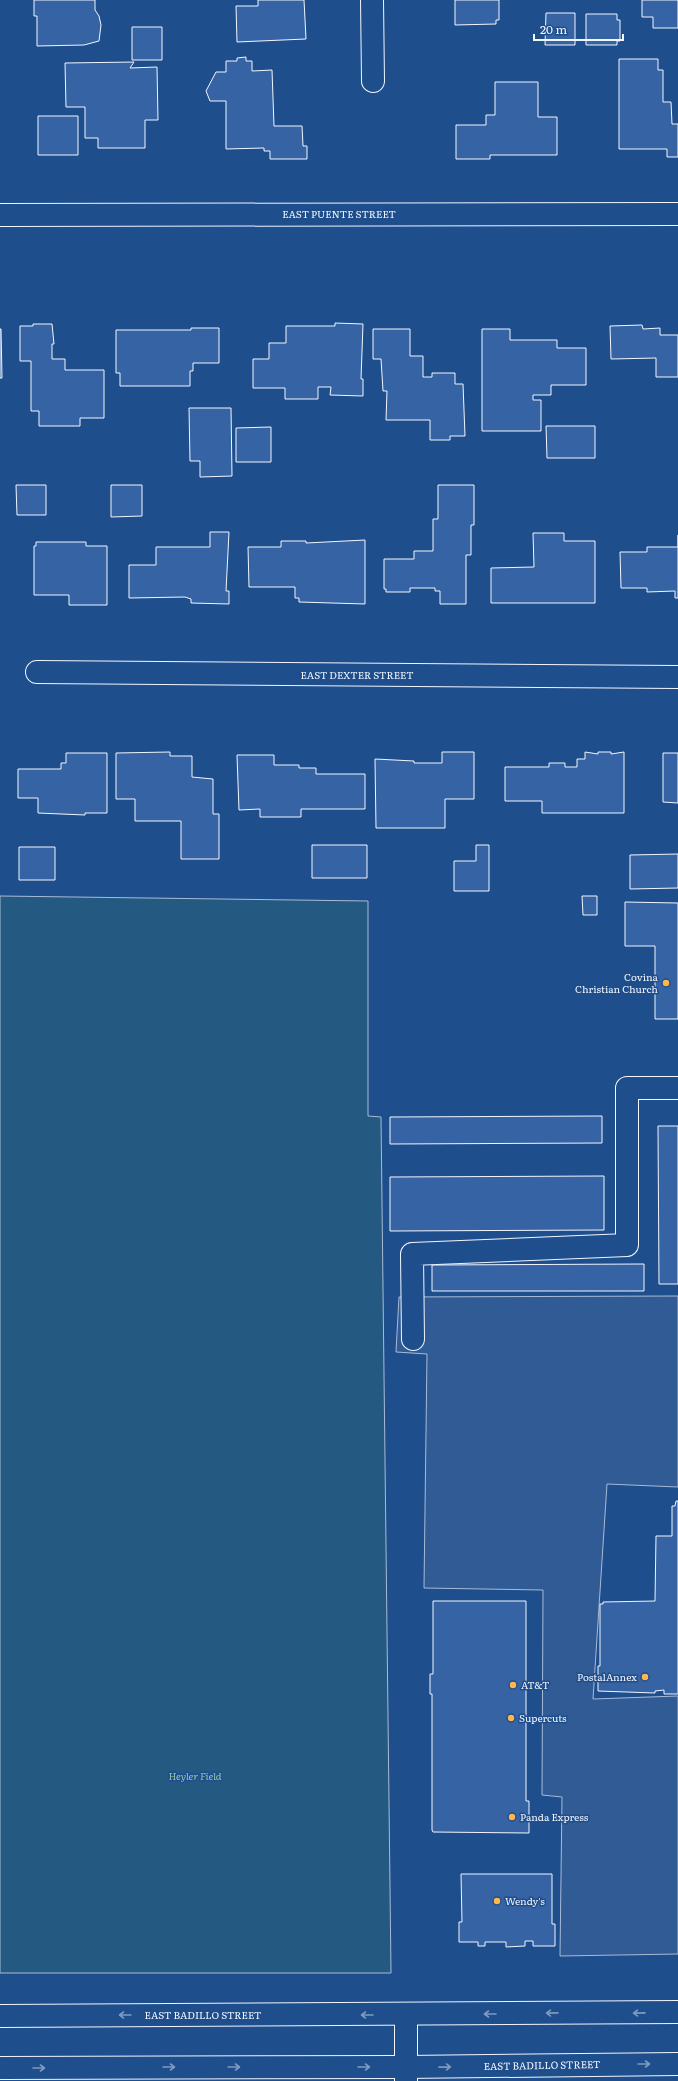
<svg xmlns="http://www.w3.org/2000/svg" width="678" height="2081" font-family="Literata,serif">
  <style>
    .green { fill: #245a82; stroke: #a8bbd7 }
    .parking { fill: #305b95; stroke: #a8bbd7 }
    .building { fill: #3563a3; stroke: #f2f6ff }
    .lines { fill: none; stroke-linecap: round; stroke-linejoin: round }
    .minor-casing { stroke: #f2f6ff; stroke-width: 24 }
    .major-casing { stroke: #f2f6ff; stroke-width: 24 }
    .minor { stroke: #1f4e8c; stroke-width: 22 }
    .major { stroke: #1f4e8c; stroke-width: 22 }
    .oneway { stroke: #7e9ac0 }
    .poi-dot { fill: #ffb74d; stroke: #1f4e8c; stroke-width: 1.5 }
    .labels { text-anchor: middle; stroke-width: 3; stroke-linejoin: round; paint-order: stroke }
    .street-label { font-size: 10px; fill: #f2f6ff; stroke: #1f4e8c }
    .poi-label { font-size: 10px; fill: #f2f6ff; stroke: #1f4e8c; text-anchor: start }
    .park-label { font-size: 10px; font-style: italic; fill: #97c8a6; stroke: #1f4e8c }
  </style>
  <rect width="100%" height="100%" fill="#1f4e8c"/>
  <path class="green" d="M0 896 368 901V1116L381 1117 391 1973H0Z"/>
  <path class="parking" d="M678 1296V1487L607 1484 593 1699 678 1696V1954L560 1956 562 1797 542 1795 543 1590 424 1588 427 1354 396 1352 399 1297Z"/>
  <path class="building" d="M34 0H95V10L99 16 101 25 99 41 84 45 37 46V16H34Z
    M258 0H304L306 39 237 42 236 6H258Z
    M455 0H499V20H496V24L455 25Z
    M642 0H678V28H653V17H642Z
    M546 13H575V45H545Z
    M586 14H617V20H620V41H617V45H586Z
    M132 27H162V60H132Z
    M246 57V61H252V71L272 70 274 126H302L303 146H307V159H270V151H264V148L226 149V101H210L206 91 216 72H226V61H237V58Z
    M619 59H658V70H663V102H671L672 124H678V157H667V149H619Z
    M134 62 130 68 157 67 158 120H145V148H98V138H85V107H66L65 63Z
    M495 82H538V117H557V155H490V159H456V125H486V115H495Z
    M38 116H78V155H38Z
    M335 323 363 324 361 379H363V396L330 395 331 387H318V399H285V388H253V359H269V343H286V326H335Z
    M33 324H52L54 344H52V359H65V370H104V418H80V426H39V411H31V361H20V326H33Z
    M642 325 643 329 660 328V335H678V377H656V358L611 359 610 326Z
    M191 328H219V363H193V371H190V386H120V373H116V330H191Z
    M0 329H1L2 378H0Z
    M373 329H410V356H423V377H432V373H455V384H463L465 436H450V440H430V420H386L387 391H383L381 359H373Z
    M482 329H510V340H557V348H586V385H551V395H533V400H541V431H482Z
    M189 408H231L232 476 200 477V461H190Z
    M546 426H595V458H547Z
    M271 427V462H236V428Z
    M16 485H46V515H17Z
    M111 485H142V516L111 517Z
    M438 485H474V525H471V555H466V604H440V591H435V588H410V592H386V589H384V559H414V551H433V519H438Z
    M210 532H229L226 591H229V604L191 603V599L185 597 129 598V565H156V547H210Z
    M533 533H564V541H595V603H491V568L534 567Z
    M678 535V598H675V591L647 592V588H621L620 552H647V547H678Z
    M365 540V604L299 602V598H295V587H249L248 547H281V541H306V543Z
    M36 542H86V546H107V605H69V595H34V546H36Z
    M170 752V756H192V777L213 779V814H219V859H181V821H135V799H116V753Z
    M442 752H474V799H445V828H376L375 759 414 761V763H442Z
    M585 752 598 754V752H611V754L624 752V813H542V801H505V767H549V763H565V767H577V759H585Z
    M66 753H107V813H85V815L38 813V798H18V769H61V763H66Z
    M663 753H678V803L663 802Z
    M237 755H274V765H299V768H316V774H365V809H301V817H260V809L239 810Z
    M312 845H367V878H312Z
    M476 845H489V891H454V861H476Z
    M19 847H55V880H19Z
    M678 854V888L630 889V855Z
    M582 896H597V915H583Z
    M625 902 678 903V1019H655V946H625Z
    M602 1116V1143L390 1144V1117Z
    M658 1126H678V1284H659Z
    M604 1176V1230L390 1231V1177Z
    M644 1264V1291H432V1265Z
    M676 1501H678V1694H664V1690L655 1691V1693L598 1691V1666H600V1604H603V1602L655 1601 656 1536H672V1506H675Z
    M433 1601H526V1801H529V1833L433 1832 432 1830V1694H430V1674H433Z
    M461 1874H552V1924H555V1946H533V1941H525V1946L506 1947V1942H485V1946H478V1942H459V1922H462Z"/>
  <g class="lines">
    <g class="minor-casing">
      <path id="minor" d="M372 0 373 81
        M0 215 678 214
        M37 672 678 677
        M413 1339 412 1254 627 1245V1088H678
        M406 2081V2015"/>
    </g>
    <g class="major-casing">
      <path id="major" d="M0 2016 678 2012
        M0 2068 406 2067 678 2064"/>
    </g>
    <use href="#minor" class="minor"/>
    <use href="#major" class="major"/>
  </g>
  <defs><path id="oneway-shaft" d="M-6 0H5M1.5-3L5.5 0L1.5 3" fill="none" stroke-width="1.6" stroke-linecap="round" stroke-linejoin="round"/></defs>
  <g class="oneway">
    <use href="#oneway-shaft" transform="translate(552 2013) rotate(179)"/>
    <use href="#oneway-shaft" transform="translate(639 2013) rotate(179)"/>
    <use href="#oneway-shaft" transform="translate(490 2014) rotate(180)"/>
    <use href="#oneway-shaft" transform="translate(125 2015) rotate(180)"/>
    <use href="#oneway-shaft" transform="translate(367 2015) rotate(180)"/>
    <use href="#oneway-shaft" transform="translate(644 2064)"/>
    <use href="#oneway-shaft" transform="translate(169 2067)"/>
    <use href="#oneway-shaft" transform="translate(234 2067)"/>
    <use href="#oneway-shaft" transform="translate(364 2067)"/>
    <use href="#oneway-shaft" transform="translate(445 2067) rotate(-1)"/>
    <use href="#oneway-shaft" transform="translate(39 2068)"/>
  </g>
  <g class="poi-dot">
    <circle cx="666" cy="983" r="4"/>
    <circle cx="645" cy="1677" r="4"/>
    <circle cx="513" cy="1685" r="4"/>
    <circle cx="511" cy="1718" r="4"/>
    <circle cx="512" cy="1817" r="4"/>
    <circle cx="497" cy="1901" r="4"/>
  </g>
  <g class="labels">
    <g class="street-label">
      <text x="339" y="218">EAST PUENTE STREET</text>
      <text x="357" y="679">EAST DEXTER STREET</text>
      <text x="203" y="2019">EAST BADILLO STREET</text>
      <text transform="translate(542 2065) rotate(-1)" y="4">EAST BADILLO STREET</text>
    </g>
    <g class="poi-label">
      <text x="658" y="981" text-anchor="end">Covina<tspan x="658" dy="12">Christian Church</tspan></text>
      <text x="637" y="1681" text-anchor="end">PostalAnnex</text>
      <text x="521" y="1689">AT&amp;T</text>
      <text x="519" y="1722">Supercuts</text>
      <text x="520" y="1821">Panda Express</text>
      <text x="505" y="1905">Wendy's</text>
    </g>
    <g class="park-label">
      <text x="195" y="1780">Heyler Field</text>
    </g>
  </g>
  <path d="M534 34v6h89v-6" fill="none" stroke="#f2f6ff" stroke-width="2"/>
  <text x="540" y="34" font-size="12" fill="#f2f6ff" stroke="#1f4e8c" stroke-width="3" paint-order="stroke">20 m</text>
</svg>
